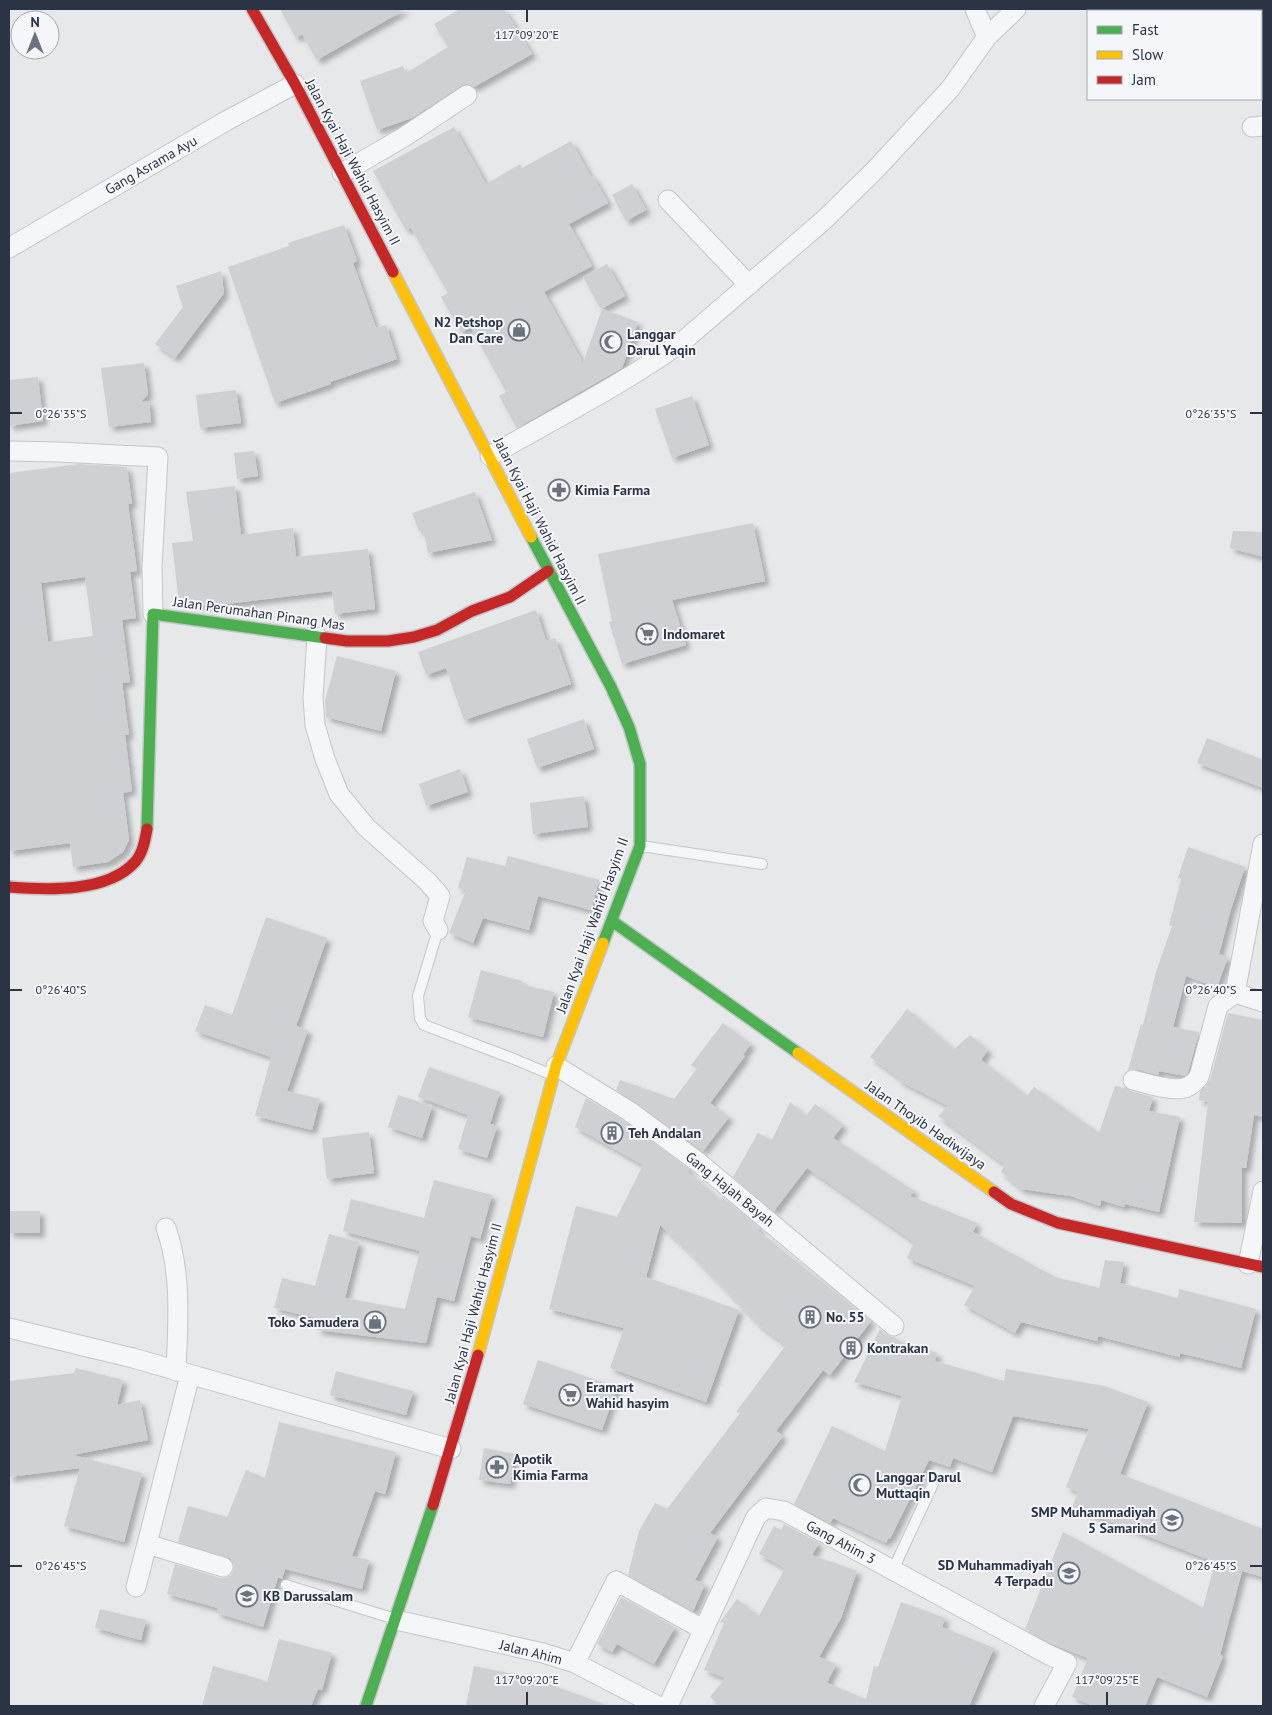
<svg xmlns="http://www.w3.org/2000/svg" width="1272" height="1715" font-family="'PT Sans',sans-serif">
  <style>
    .building { fill: #ced0d3; fill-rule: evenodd; filter: url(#shadow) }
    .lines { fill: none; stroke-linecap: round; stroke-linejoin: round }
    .lane-casing { stroke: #c4c6c8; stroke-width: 12 }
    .street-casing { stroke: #c4c6c8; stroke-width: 21 }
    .fast-casing { stroke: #c4c6c8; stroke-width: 14 }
    .slow-casing { stroke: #c4c6c8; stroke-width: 14 }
    .jam-casing { stroke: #c4c6c8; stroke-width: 14 }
    .lane { stroke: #f5f6f7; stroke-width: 10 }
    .street { stroke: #f5f6f7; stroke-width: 19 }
    .fast { stroke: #4caf50; stroke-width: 11 }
    .slow { stroke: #ffc107; stroke-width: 11 }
    .jam { stroke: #c62828; stroke-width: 11 }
    .ticks { fill: none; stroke: #2b3445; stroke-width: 2 }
    .labels { text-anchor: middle; stroke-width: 4; stroke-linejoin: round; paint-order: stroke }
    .street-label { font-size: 14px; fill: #2b3445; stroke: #f4f6f9 }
    .poi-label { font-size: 14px; font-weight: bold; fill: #2b3445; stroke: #f4f6f9; text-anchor: start }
    .ticks-label { font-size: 12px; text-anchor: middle; fill: #2b3445; stroke: #f4f6f9; stroke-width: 4; stroke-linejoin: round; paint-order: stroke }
  </style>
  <defs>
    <filter id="shadow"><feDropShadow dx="4.5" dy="4.5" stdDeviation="2.5" flood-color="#0004"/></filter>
  </defs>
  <rect width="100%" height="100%" fill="#e6e8ea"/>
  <path class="building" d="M280 9H406L317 60 302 34 296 38Z
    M460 9H504L532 54 474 87 467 84 461 86 412 118 377 130 360 81 403 66 406 73 448 47 434 24Z
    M454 127 486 184 520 164 522 168 571 141 591 177 593 176 608 203 569 224 592 266 544 292 583 363 602 309 638 322 622 368 517 428 499 396 506 392 471 327 461 333 441 297 448 293 411 228 406 230 373 171Z
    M632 184 646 210 626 221 612 195Z
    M344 225 357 261 353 263 376 328 386 325 397 359 330 382 331 384 275 403 228 267 289 246 288 243Z
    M607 264 625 296 601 309 583 277Z
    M221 271 224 293 175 358 155 344 183 307 176 286Z
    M144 363 148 394 141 402 149 401 151 422 109 427 101 368Z
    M38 377 43 421 9 426V380Z
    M236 390 241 423 200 428 196 395Z
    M692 396 709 445 672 458 655 409Z
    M254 451 258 476 237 479 234 453Z
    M79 464 127 467 132 504H128L137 571 130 572 136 618 122 620 130 682 122 683 129 735H125L132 791 123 793 129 840 123 852 108 862 73 867 70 843 9 851V473ZM85 577 93 636 48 642 41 583Z
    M235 486 241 535 293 528 296 557 368 549 375 609 335 614 332 591 209 606 179 602 172 543 193 541 186 492Z
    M475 492 492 540 428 553 423 529 419 531 412 513Z
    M753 523 765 581 672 600 686 645 622 664 609 622 612 621 598 554Z
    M1233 531 1263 532V557L1230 548Z
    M536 610 546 641 555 638 571 684 464 720 446 668 426 675 418 652Z
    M337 656 396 671 381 731 326 717 325 701Z
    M584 719 594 749 537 768 527 739Z
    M1207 738 1263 760V788L1197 763Z
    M460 769 468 792 426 806 419 784Z
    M584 796 588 827 533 834 530 803Z
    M1188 847 1245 867 1231 909 1219 954 1228 957 1217 987 1186 976 1173 1027 1199 1032 1188 1073 1185 1076 1159 1071 1158 1075 1136 1069 1128 1070 1141 1024 1143 1025 1156 972 1172 926 1169 925 1181 879 1178 878Z
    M508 856 599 880 591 910 538 896 529 930 483 918 473 943 449 933 466 890 458 888 467 857 505 866Z
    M266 917 327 938 296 1026 308 1030 287 1091 320 1099 312 1130 255 1116 271 1057 195 1031 205 1005 232 1015Z
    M481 970 522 981 521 984 554 992 543 1037 468 1017Z
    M907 1009 954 1049 970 1035 988 1050 981 1060 1027 1096 1034 1087 1099 1133 1115 1086 1124 1088V1086L1130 1091 1153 1097 1149 1111 1180 1117 1159 1212 1125 1204 1124 1207 1101 1200 1100 1206 1071 1196 1021 1189 1001 1172 1005 1165 938 1116 948 1106 898 1080 899 1078 870 1057Z
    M1228 1013 1263 1020V1117L1254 1115 1246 1168H1242V1223L1194 1222 1208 1102 1199 1100 1200 1092 1210 1080Z
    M723 1023 751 1044 743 1055 745 1056 710 1103 729 1117 703 1151 636 1102 616 1090 620 1080 674 1099 697 1069 691 1065Z
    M429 1067 500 1092 490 1124 497 1126 487 1158 458 1149 468 1115 418 1097Z
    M398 1095 432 1106 422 1138 388 1127Z
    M586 1098 623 1120 689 1169 688 1172 721 1200 722 1197 760 1229 758 1231 871 1321 830 1375 823 1370 776 1431 783 1436 710 1533 718 1537 695 1580 705 1584 693 1611 628 1575 639 1531 655 1503 667 1509 740 1413 736 1412 786 1345 760 1326 685 1248 660 1225 646 1277 739 1310 706 1402 610 1368 624 1328 549 1309 576 1206 617 1217 643 1165 575 1127Z
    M790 1102 806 1116 815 1104 843 1125 833 1138 914 1191 910 1196 977 1223 973 1232 1055 1277 1099 1288 1105 1260 1124 1262 1120 1283 1178 1298 1179 1289 1256 1309 1241 1368 1180 1353 1179 1357 1098 1336 1097 1341 1021 1322 1015 1333 964 1305 975 1286 907 1258 914 1242 807 1168 774 1211 733 1177 758 1133 772 1140Z
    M369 1132 374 1173 327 1179 322 1138Z
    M434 1180 492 1195 480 1239 471 1236 454 1301 437 1297 426 1343 317 1330 319 1319 274 1308 282 1278 315 1286 329 1234 359 1242 345 1298 405 1309 420 1251 343 1231 351 1199 424 1218Z
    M9 1211H40V1233H9Z
    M880 1329 887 1335 894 1337 901 1342 937 1353 935 1361 1004 1381 1006 1369 1104 1386 1148 1402 1120 1474 1263 1529V1577L1242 1571 1220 1655 1223 1656 1207 1697 1157 1677 1145 1706H1094L1072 1697 1088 1658 1054 1645 1025 1629 1063 1532 1203 1608 1215 1562 1072 1507 1078 1492 1066 1487 1089 1429 1013 1416 992 1472 953 1458 950 1467 929 1460 890 1539 888 1538 886 1543 833 1518 830 1523 794 1504 832 1426 885 1451 902 1396 854 1382Z
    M538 1360 617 1387 602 1430 523 1404Z
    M76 1368 123 1380 117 1405 140 1400 148 1440 73 1455 142 1473 124 1542 64 1526 80 1468 9 1477V1381L74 1373Z
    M336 1371 413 1391 406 1415 330 1395Z
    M279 1422 396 1452 385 1494 375 1491 352 1556 369 1560 362 1589 285 1569 282 1579 278 1577 263 1627 217 1613 218 1608 167 1594 175 1564 220 1578H226L231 1575 234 1570V1565L231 1559 178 1542 188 1506 227 1517 246 1470 265 1478Z
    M484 1448 515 1454 510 1484 479 1480Z
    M784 1524 819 1543 812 1555 857 1571 841 1618 819 1657 836 1664 827 1683 866 1699 874 1666 878 1667 901 1602 945 1618 942 1627 994 1648 969 1706H722L710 1697 725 1678 704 1670 724 1623 720 1622 737 1599 759 1616 785 1568 759 1554 774 1526 781 1530Z
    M621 1597 675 1627 654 1664 617 1644 612 1652 597 1644Z
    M100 1609 146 1620 141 1640 95 1628Z
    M279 1639 332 1653 322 1690 318 1689 311 1706H202L213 1666 253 1677 267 1682Z
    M474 1666 532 1678 604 1704 603 1706H466Z"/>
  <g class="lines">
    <g class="lane-casing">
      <path id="lane" d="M641 846 762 864
        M438 930 418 996 420 1018 424 1025 514 1059 552 1075
        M893 1570 933 1484
        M286 1585 395 1619"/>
    </g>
    <g class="street-casing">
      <path id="street" d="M975 9 987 37
        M1252 127 1263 126
        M342 173 404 137 467 95
        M668 200 749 285
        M9 248 226 121 295 84
        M9 451 58 452 158 457 152 567 153 614
        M490 456C554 419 622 385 682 342L824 220 875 170 950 89 987 37 1016 9
        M317 637 313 698 315 725 325 759 339 794 366 827 427 881 440 896 433 921 438 930
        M1263 844 1235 993 1263 1002
        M556 1066 629 1111 698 1162 894 1326
        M1133 1080C1146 1083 1174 1093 1187 1087 1192 1085 1195 1082 1199 1077L1218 1006 1235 993
        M166 1228C182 1273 178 1324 176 1371
        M1248 1264 1263 1191
        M9 1328 133 1358 451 1449
        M147 1544 223 1567
        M136 1587 190 1375
        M396 1620 543 1653 575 1663 658 1706
        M575 1663 616 1581 704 1630
        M668 1706 756 1517 766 1508 784 1511 1049 1655 1067 1663 1044 1706"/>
    </g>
    <g class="fast-casing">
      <path id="fast" d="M531 537 611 687 629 727 640 764V846L603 943
        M147 829 153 614 325 638
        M612 921 798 1053
        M366 1706 433 1505"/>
    </g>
    <g class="slow-casing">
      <path id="slow" d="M393 272 531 537
        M798 1053 994 1192
        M478 1355 556 1066 603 943"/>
    </g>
    <g class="jam-casing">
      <path id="jam" d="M252 9 295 84 393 272
        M325 638 347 641H388L414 637 437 630 472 611 510 597 548 571
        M9 887C47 890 107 893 135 862 143 853 145 840 147 829
        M994 1192 1011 1204 1058 1223 1263 1267
        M433 1505 478 1355"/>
    </g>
    <use href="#lane" class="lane"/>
    <use href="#street" class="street"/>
    <use href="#fast" class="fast"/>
    <use href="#slow" class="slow"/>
    <use href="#jam" class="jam"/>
  </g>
  <path class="ticks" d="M527 10V22M10 413H22M1250 413H1262M10 990H22M1250 990H1262M10 1566H22M1250 1566H1262M527 1692V1705M1107 1692V1705"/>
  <defs>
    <g id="shop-ring" transform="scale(1.125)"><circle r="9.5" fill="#f4f6f9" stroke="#6c737f" stroke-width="1.5"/><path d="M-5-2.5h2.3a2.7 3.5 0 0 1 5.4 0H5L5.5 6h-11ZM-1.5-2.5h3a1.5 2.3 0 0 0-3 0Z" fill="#6c737f"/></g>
    <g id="mosque-ring" transform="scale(1.125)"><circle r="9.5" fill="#f4f6f9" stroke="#6c737f" stroke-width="1.5"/><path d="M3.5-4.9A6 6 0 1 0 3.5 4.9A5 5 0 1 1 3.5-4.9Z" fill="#6c737f"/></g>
    <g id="pharmacy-ring" transform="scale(1.125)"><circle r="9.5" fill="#f4f6f9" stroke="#6c737f" stroke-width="1.5"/><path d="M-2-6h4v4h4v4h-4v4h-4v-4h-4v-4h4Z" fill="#6c737f"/></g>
    <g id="supermarket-ring" transform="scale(1.125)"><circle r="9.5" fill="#f4f6f9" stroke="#6c737f" stroke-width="1.5"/><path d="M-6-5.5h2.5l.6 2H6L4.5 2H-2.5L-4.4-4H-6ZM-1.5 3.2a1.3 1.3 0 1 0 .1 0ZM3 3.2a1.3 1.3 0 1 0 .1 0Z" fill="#6c737f"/></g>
    <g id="building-ring" transform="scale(1.125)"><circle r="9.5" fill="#f4f6f9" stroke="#6c737f" stroke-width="1.5"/><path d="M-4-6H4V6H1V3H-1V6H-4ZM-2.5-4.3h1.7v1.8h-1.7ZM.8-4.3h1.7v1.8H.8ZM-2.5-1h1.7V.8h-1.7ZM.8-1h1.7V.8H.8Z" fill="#6c737f"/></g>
    <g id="school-ring" transform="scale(1.125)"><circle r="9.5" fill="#f4f6f9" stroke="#6c737f" stroke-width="1.5"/><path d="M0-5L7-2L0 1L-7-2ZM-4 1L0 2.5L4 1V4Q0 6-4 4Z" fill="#6c737f"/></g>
  </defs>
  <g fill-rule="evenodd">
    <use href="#shop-ring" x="519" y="330"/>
    <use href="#mosque-ring" x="611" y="342"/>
    <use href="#pharmacy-ring" x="559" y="490"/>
    <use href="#supermarket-ring" x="647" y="634"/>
    <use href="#building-ring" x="612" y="1133"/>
    <use href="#building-ring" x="810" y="1317"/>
    <use href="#shop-ring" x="375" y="1322"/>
    <use href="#building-ring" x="851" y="1348"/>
    <use href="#supermarket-ring" x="570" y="1395"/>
    <use href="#pharmacy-ring" x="497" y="1467"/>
    <use href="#mosque-ring" x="860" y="1485"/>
    <use href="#school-ring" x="1172" y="1520"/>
    <use href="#school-ring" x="1069" y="1573"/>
    <use href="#school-ring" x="247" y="1596"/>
  </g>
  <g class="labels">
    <g class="street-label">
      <text transform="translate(353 162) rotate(62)" y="5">Jalan Kyai Haji Wahid Hasyim II</text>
      <text transform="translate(151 165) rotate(-30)" y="5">Gang Asrama Ayu</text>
      <text transform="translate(540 521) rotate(63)" y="5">Jalan Kyai Haji Wahid Hasyim II</text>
      <text transform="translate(259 613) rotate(8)" y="5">Jalan Perumahan Pinang Mas</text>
      <text transform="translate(592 925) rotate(-70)" y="5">Jalan Kyai Haji Wahid Hasyim II</text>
      <text transform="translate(926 1125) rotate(35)" y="5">Jalan Thoyib Hadiwijaya</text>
      <text transform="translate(730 1189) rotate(39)" y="5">Gang Hajah Bayah</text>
      <text transform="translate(473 1313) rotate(-75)" y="5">Jalan Kyai Haji Wahid Hasyim II</text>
      <text transform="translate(841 1542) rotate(28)" y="5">Gang Ahim 3</text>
      <text transform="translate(531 1652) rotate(14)" y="5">Jalan Ahim</text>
    </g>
    <g class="poi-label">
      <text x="503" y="327" text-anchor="end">N2 Petshop<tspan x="503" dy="16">Dan Care</tspan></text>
      <text x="627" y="339">Langgar<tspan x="627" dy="16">Darul Yaqin</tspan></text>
      <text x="575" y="495">Kimia Farma</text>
      <text x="663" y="639">Indomaret</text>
      <text x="628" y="1138">Teh Andalan</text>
      <text x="826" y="1322">No. 55</text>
      <text x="359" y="1327" text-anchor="end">Toko Samudera</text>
      <text x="867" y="1353">Kontrakan</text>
      <text x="586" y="1392">Eramart<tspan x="586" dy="16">Wahid hasyim</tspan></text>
      <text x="513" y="1464">Apotik<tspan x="513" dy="16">Kimia Farma</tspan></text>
      <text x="876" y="1482">Langgar Darul<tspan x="876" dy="16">Muttaqin</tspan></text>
      <text x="1156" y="1517" text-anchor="end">SMP Muhammadiyah<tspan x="1156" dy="16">5 Samarind</tspan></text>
      <text x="1053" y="1570" text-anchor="end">SD Muhammadiyah<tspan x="1053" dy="16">4 Terpadu</tspan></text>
      <text x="263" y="1601">KB Darussalam</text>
    </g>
  </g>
  <g class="ticks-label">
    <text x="527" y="39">117°09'20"E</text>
    <text x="61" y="418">0°26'35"S</text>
    <text x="1211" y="418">0°26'35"S</text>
    <text x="61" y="994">0°26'40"S</text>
    <text x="1211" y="994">0°26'40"S</text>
    <text x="61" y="1570">0°26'45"S</text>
    <text x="1211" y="1570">0°26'45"S</text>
    <text x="527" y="1684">117°09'20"E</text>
    <text x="1107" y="1684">117°09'25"E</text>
  </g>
  <rect width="1272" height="1715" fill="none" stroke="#2b3445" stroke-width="20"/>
  <rect x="1087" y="10" width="175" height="90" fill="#f4f6f9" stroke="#a4a8b1"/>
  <rect x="1097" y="26" width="25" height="8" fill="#4caf50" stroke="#a4a8b1"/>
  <text x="1132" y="35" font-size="15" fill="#2b3445">Fast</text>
  <rect x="1097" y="51" width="25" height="8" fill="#ffc107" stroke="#a4a8b1"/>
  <text x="1132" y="60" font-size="15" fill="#2b3445">Slow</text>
  <rect x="1097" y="76" width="25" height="8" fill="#c62828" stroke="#a4a8b1"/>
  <text x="1132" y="85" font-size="15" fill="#2b3445">Jam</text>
  <g transform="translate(35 35)"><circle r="24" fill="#f4f6f9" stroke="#a4a8b1"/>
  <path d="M0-4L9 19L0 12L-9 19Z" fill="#6c737f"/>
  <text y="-8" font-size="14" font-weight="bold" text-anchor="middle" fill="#2b3445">N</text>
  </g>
</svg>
